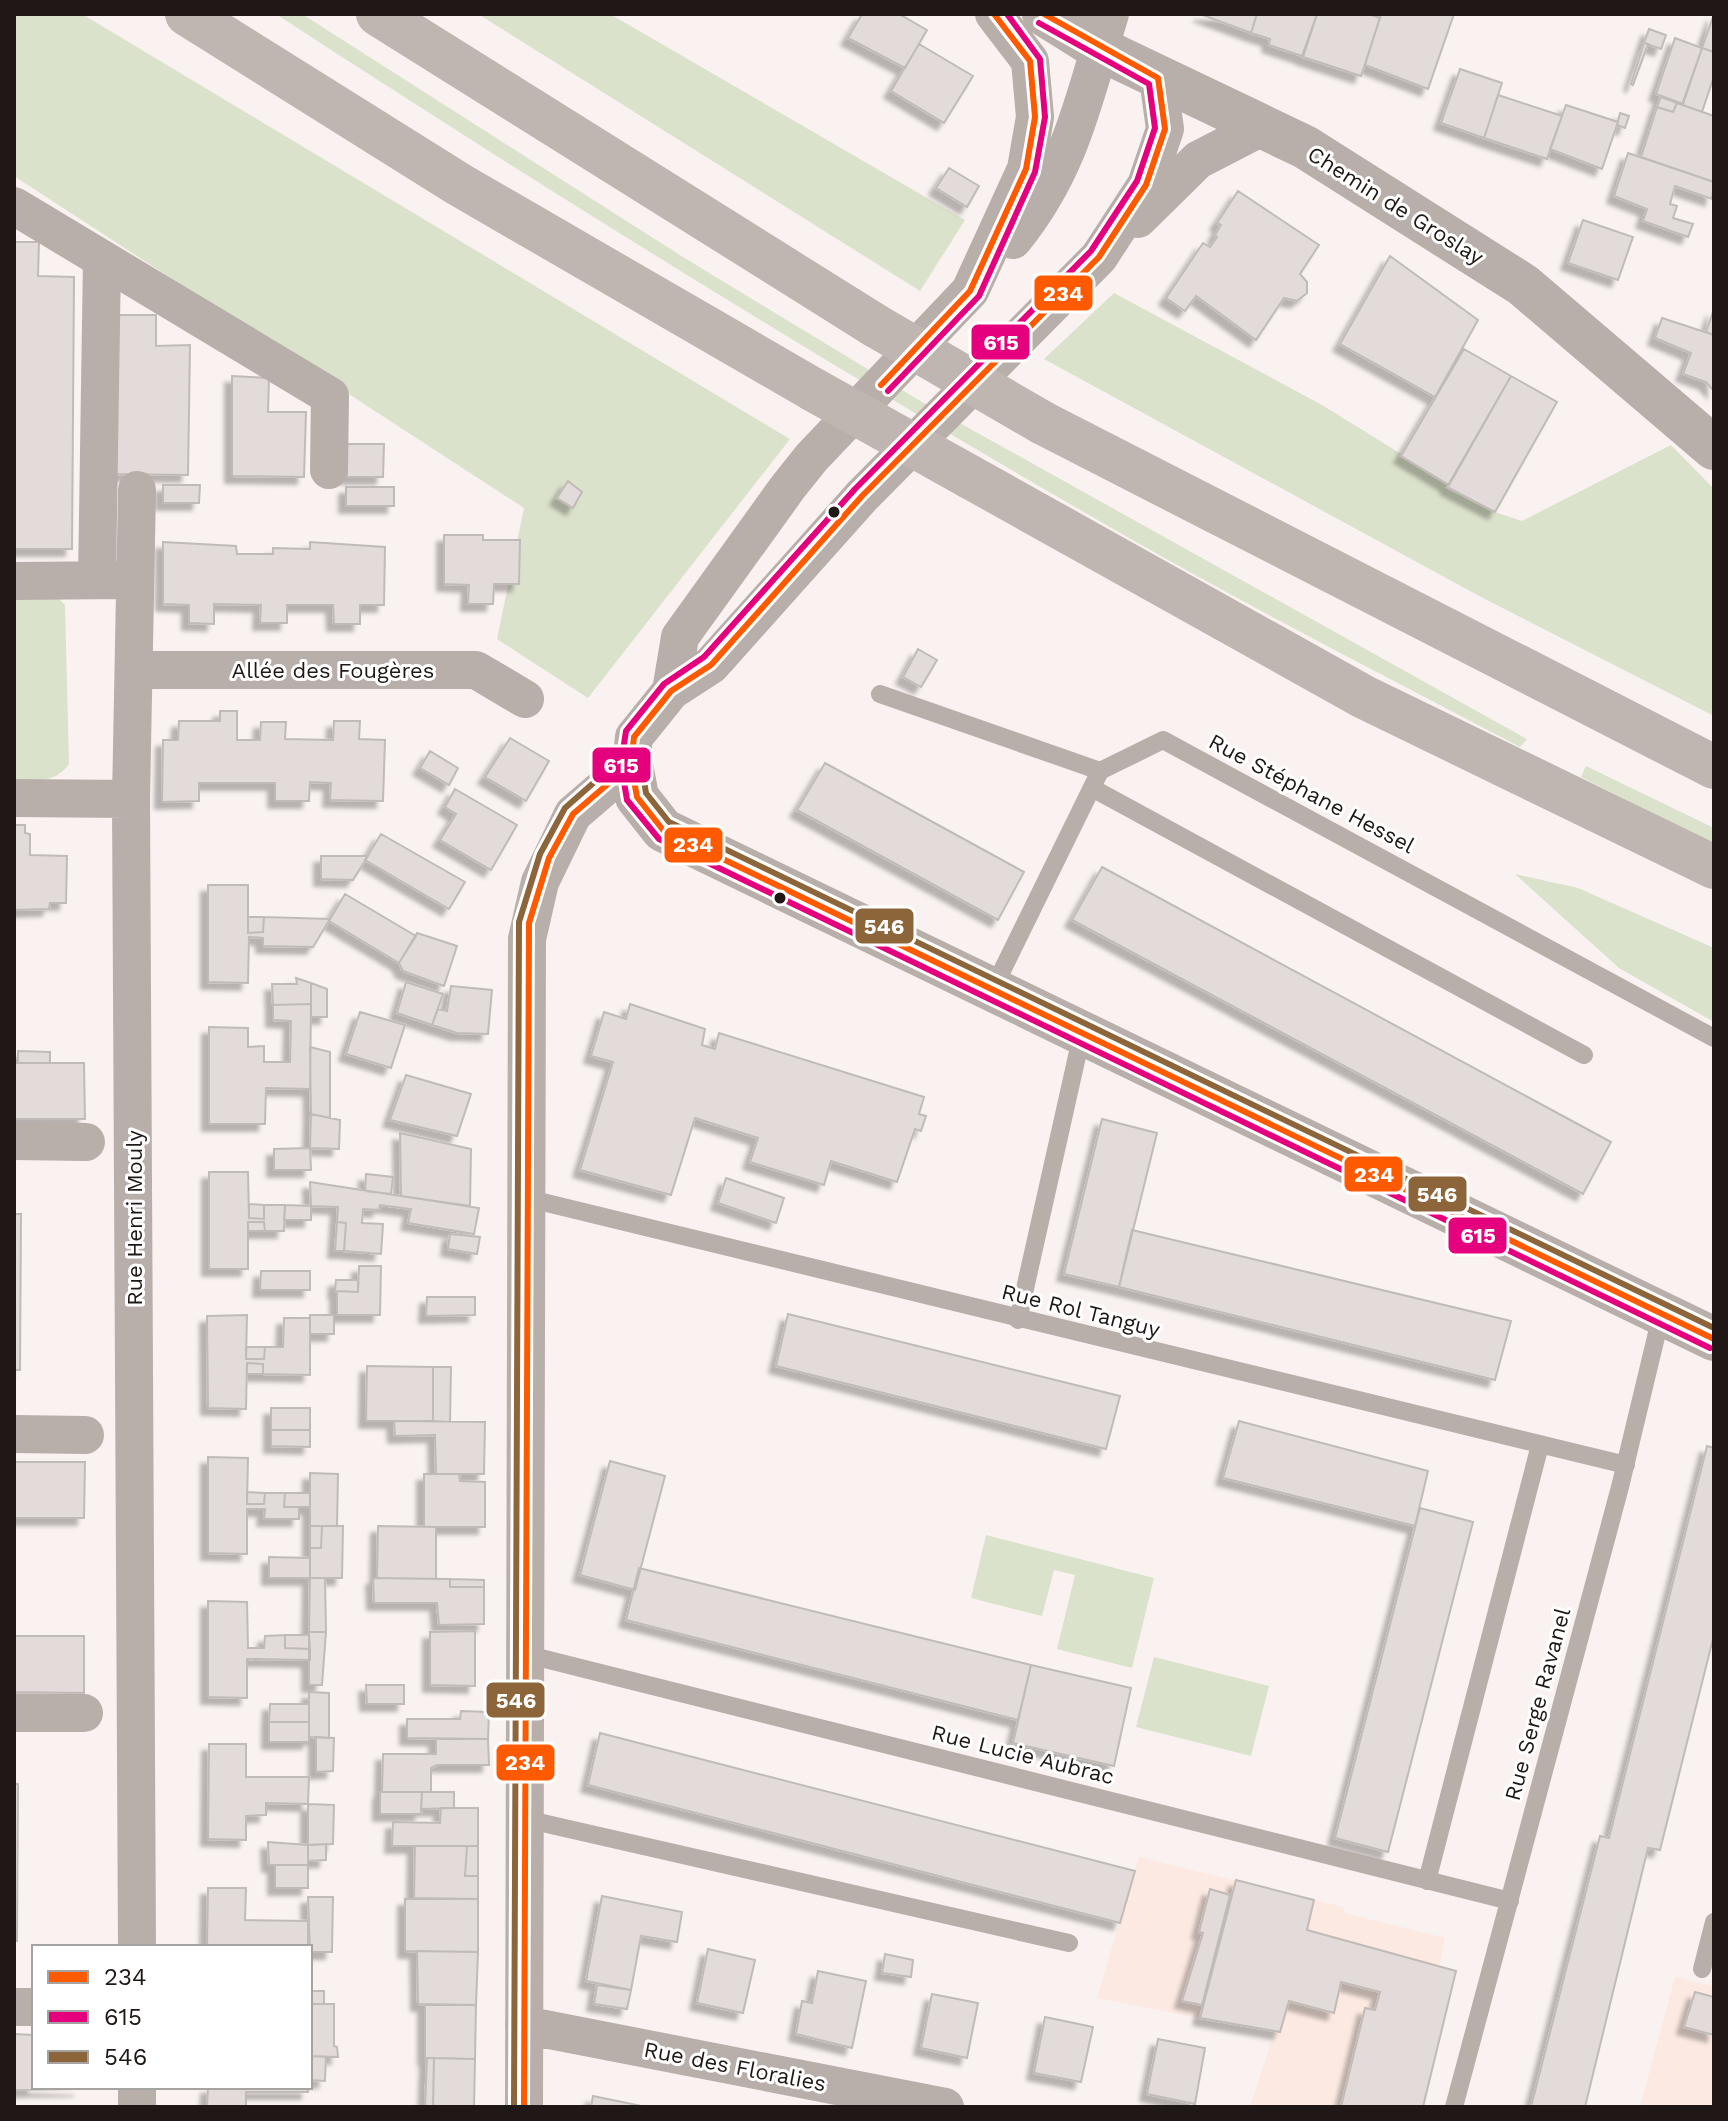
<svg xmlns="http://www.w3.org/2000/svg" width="1728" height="2121" font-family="'Work Sans',sans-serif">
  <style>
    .built { fill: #fce9e2 }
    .green { fill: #dbe2cb }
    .building { fill: #e2dbd9; stroke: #c1bbb8; stroke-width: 2; filter: url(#shadow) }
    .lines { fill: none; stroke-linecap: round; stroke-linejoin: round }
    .service { stroke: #b8aeaa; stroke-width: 18 }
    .minor { stroke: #b8aeaa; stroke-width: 38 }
    .tertiary { stroke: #b8aeaa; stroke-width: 44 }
    .motorway { stroke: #bfb6b1; stroke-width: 44 }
    .motorway-bridge { stroke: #bfb6b1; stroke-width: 44 }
    .bus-1-casing { stroke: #fff; stroke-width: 12 }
    .bus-2-casing { stroke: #fff; stroke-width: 12 }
    .bus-3-casing { stroke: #fff; stroke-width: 12 }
    .bus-1 { stroke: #ff5a00; stroke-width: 6 }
    .bus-2 { stroke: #e5007d; stroke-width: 6 }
    .bus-3 { stroke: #8d653a; stroke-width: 6 }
    .bus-dot { fill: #1f1816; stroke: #fff; stroke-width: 3 }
    .labels { text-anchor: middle; stroke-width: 6; stroke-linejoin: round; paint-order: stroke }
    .street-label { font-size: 22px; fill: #1f1816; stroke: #fff }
    .line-badge { stroke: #fff; stroke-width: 3 }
    .badge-label { font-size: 22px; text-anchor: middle; font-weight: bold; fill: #fff }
  </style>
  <defs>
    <filter id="shadow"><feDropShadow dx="-7" dy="7" stdDeviation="2" flood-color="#0004"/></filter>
  </defs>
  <rect width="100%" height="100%" fill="#f9f2f0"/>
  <path class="built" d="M1139 1857 1344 1907V1913L1445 1938 1439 1966 1456 1971 1423 2107H1250L1274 2033 1097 1998Z
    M1675 1977 1714 1986V2107H1640Z"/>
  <path class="green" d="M14 14H82L790 439 588 698 497 639 524 508 14 176Z
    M276 14H302L683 257 922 402 1527 739 1520 747C1389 678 1257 611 1129 538 839 372 555 196 276 14Z
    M478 14H610L965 220 920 291Z
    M1114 293 1322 405 1495 512 1522 521 1671 445 1714 489V716L1481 597 1044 359Z
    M14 597H57L65 605 69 764C55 784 36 780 14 779Z
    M1586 766 1714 828V844L1581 777Z
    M1515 874 1578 888 1714 948V1022L1619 968Z
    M986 1535 1154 1578 1132 1668 1057 1649 1075 1575 1054 1570 1042 1616 971 1598Z
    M1154 1657 1269 1686 1251 1756 1136 1727Z"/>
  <path class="building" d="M862 14H899L927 30 905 68 848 38Z
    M1200 14H1257L1251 33Z
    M1257 14H1317L1302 56 1269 45 1270 39 1251 33Z
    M1317 14H1368L1380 18 1361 76 1303 57Z
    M1381 14H1454L1428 89 1365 65Z
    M1714 14V52L1702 48Z
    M1649 29 1666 35 1661 49 1644 43Z
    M1675 38 1702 48 1683 104 1656 94Z
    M1644 43 1648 44 1633 85 1631 84Z
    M919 44 973 76 944 123 891 91Z
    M1702 48 1714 52V76L1702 112 1682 105Z
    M1460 69 1502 83 1484 138 1441 123Z
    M1498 95 1562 116 1547 159 1484 138Z
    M1661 97 1677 103 1673 112 1657 107Z
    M1677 103 1714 116V182L1641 157 1657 107 1673 112Z
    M1566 105 1618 122 1602 169 1550 149Z
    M1620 113 1629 116 1625 128 1617 125Z
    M1628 153 1714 182 1712 199 1675 186 1670 204 1677 206 1673 218 1693 224 1688 237 1643 221 1647 209 1614 196Z
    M949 168 979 186 967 207 936 188Z
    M1238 191 1319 245 1300 274 1307 282V293L1297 301 1284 298 1256 340 1196 296 1185 311 1166 298 1203 243 1210 247 1217 237 1215 235 1221 225 1217 223Z
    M1583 220 1633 237 1618 280 1568 263Z
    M14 242H39L38 276 74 277 72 549H14Z
    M1390 256 1478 320 1435 397 1340 344Z
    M1714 309V335L1706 332Z
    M117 315H156V346L190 345 188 475 116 474Z
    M1662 318 1714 335V391L1706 382 1683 374 1691 353 1655 338Z
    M1464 349 1511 376 1449 485 1401 456Z
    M232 376 269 378 268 412H306L304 477 232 476Z
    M1511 376 1557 402 1495 512 1447 487Z
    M347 444H384L383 477H347Z
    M568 481 582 492 573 508 557 498Z
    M163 485H200L199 503H163Z
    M346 487H394V506H346Z
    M444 535H483V540H520L519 584H494L493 604H468L469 585 444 584Z
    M163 542 236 546 237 554H273V548L310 549V542L385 547 384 605H360V624H334L333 605H287V623H260L261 605 214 604V624L189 623V605L163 604Z
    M918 649 937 660 921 687 903 677Z
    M220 711H237V740H260L261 722H286L285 739 333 740 334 721H360L359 739 385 740 383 801 330 800 331 783 310 782 309 801H275V783H199V801L162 802 163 740H178L179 721H220Z
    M510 738 549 761 526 801 485 777Z
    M430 751 458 768 449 785 420 768Z
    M825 763 1024 872 998 920 797 810Z
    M455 789 517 825 491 870 440 840 456 814 445 807Z
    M14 825H25V833L30 834V855L67 856 66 903H50L49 909 14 910Z
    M381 834 465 882 449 909 365 860Z
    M321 856H368L353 880 321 879Z
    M1102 867 1611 1142 1583 1194 1072 920Z
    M208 885H248V933L263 932 264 917 330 919 313 947 263 946V938L249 937 248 983 208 982Z
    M345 894 416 936 399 963 329 921Z
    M248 917H264L263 932 248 933Z
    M417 933 457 946 444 986 403 971 399 963Z
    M296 978 311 983V1004L273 1005 272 984H297Z
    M406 982 443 994 432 1025 397 1013Z
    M311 983 327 989V1017H311Z
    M451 986 492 990 488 1034 457 1033 432 1025 438 1009 447 1011Z
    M311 1004 310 1089 266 1088 265 1124H209V1027L248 1028V1047L264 1046V1062H290L291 1021 273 1020V1005Z
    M630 1004 705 1029 702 1045 715 1049 719 1033 924 1097 919 1114 926 1116 921 1131 915 1129 897 1182 831 1161 824 1185 750 1162 758 1138 695 1118 671 1195 580 1170 613 1062 591 1056 604 1012 626 1019Z
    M360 1012 405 1025 391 1068 346 1054Z
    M310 1047 330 1052V1118L311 1114Z
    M18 1051 50 1052V1063H18Z
    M14 1063H84L85 1119H14Z
    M406 1075 471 1094 457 1136 390 1120Z
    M311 1114 340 1120 339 1149 310 1148Z
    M1102 1119 1157 1133 1119 1287 1064 1274Z
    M400 1133 471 1149 470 1206 401 1196Z
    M310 1148 311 1170H274V1149Z
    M209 1172H248L249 1218 264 1219V1205H285L284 1231H265L264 1222H248V1269H209Z
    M366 1174 393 1177 391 1194 365 1191Z
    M726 1178 784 1198 776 1223 718 1203Z
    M310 1182 479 1208 474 1234 408 1223 411 1209 380 1205 379 1210 363 1209 362 1223 383 1224 381 1254 344 1251 346 1223 337 1222 338 1207 311 1206Z
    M249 1204 264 1205V1219L249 1218Z
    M285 1205 311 1206V1220H284Z
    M14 1214H21L20 1370H14Z
    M248 1222H264L265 1231H248Z
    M337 1222 346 1223 344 1251H335Z
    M1132 1230 1511 1321 1495 1380 1119 1287Z
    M450 1234 480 1237 477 1254 448 1249Z
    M359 1266H381L380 1315H337V1291L358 1292Z
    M261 1271H310V1290H260Z
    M336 1280H358V1292L335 1291Z
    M427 1297H475V1315L426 1316Z
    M788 1314 1120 1396 1106 1449 776 1366Z
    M247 1315 246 1359H264L265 1347H283L284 1318H310V1375L263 1374V1364L247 1363 246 1409 208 1408 207 1316Z
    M310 1315H334V1334H310Z
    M246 1347H265L264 1359H246Z
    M247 1363 263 1364V1374H247Z
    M367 1366 433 1367V1421H366Z
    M433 1367H451L450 1422 433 1421Z
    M271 1408H310V1430H271Z
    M394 1421 485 1422 484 1474H436L435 1435 395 1436Z
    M1239 1421 1428 1471 1415 1526 1223 1478Z
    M271 1430H310V1447L271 1446Z
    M1707 1446 1714 1448V1635L1660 1850 1648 1848 1585 2107H1531L1600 1836 1609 1838Z
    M208 1457 248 1458 247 1504H264L265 1493H285L284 1507H299V1519H264L265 1509H247V1554L208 1553Z
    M610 1461 665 1476 635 1590 580 1575Z
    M14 1462H85L84 1518H14Z
    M310 1473 338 1474 337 1526H310Z
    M424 1474H459L460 1481 485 1482V1527H424Z
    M247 1492 265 1493 264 1504H247Z
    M285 1493H310V1507H284Z
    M1420 1508 1473 1522 1388 1852 1335 1838Z
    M310 1526H322L321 1548H310Z
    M322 1526H343L342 1578H310V1548H321Z
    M378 1526 436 1527V1579L377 1578Z
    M269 1557 310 1558V1578H269Z
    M639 1568 1031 1665 1018 1720 626 1620Z
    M310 1578H325L326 1632H309Z
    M373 1578 450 1579V1587H484V1624L439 1625 437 1603H374Z
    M450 1579 484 1580V1587H450Z
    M208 1601 247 1602 248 1648H264L265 1636 285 1635V1648L310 1649V1660L247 1659V1698L208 1697Z
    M475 1631V1686L430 1685V1632Z
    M309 1632H326L322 1685H309Z
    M285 1635H309L310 1649 285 1648Z
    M14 1636H84V1693L14 1692Z
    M1031 1665 1131 1688 1114 1766 1013 1743Z
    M366 1685H404V1704H367Z
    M309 1692 329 1693V1738L309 1737Z
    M270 1704H309V1722H269Z
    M461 1711 489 1712 488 1739 407 1738V1719H460Z
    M269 1722H309V1742H269Z
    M600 1733 1135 1871 1120 1923 588 1785Z
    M316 1737 334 1738 333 1771 316 1772Z
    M436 1739H488L489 1765H437L431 1768V1792H382L383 1754H436Z
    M209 1744H246V1777H309L308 1804 266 1803V1815L246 1816V1840L208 1839Z
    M14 1784H18L17 1941H14Z
    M380 1792H422L421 1814H380Z
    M422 1792H454V1808L421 1809Z
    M308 1804 334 1805 333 1844 308 1845Z
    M441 1808H478V1846H392L393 1822 440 1823Z
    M268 1842 308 1845V1865H269Z
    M326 1844V1860L308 1861V1845Z
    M415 1846H467L465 1876H478V1899L414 1898Z
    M467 1846H478V1876H465Z
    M275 1865H308V1888H275Z
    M1236 1880 1314 1900 1307 1930 1456 1971 1423 2107H1341L1365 2008 1375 2010 1380 1992 1341 1982 1334 2013 1289 2001 1280 2032 1200 2018Z
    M208 1888H246L245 1920 308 1921V1947H207Z
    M1210 1889 1230 1895 1202 2005 1182 2001 1203 1933 1199 1932Z
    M602 1896 682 1912 677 1942 641 1936 631 1990 586 1981Z
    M308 1897H333L332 1952H310Z
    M405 1899H478V1952L405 1951Z
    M708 1949 755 1960 743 2013 697 2003Z
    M417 1951 478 1952 476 2005 418 2004Z
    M885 1954 913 1960 911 1977 882 1973Z
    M818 1971 866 1981 852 2048 796 2034 802 2001 812 2003Z
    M597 1985 631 1990 627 2009 594 2004Z
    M310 1991H324V2004H310Z
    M1695 1992 1714 1997V2035L1684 2027Z
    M932 1994 978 2003 967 2058 921 2048Z
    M310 2004H334V2046L337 2047 338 2057 310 2056Z
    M425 2005H476L475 2059 425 2058Z
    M1045 2017 1093 2027 1081 2082 1034 2073Z
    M14 2034 34 2035V2087L81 2089 14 2090Z
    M1158 2039 1205 2048 1195 2104 1147 2094Z
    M310 2056 326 2057 325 2081 310 2080Z
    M427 2058H434L433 2107H425Z
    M434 2058 475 2059 474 2107H433Z
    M208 2087H308V2092H246V2107H207Z
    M593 2096 642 2106 641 2107H591Z"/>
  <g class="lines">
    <path class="service" d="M880 694 1100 771
      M1092 788 1584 1055
      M993 989 1100 771 1163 740 1714 1038
      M526 1198 1626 1465
      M1018 1320 1082 1034
      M525 1654 1510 1901
      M525 1819 1069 1943
      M1427 1881 1540 1445
      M1702 1969 1714 1922
      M1454 2107 1620 1487 1662 1312"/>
    <path class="minor" d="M14 206 330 396 329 470
      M1138 219 1198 160 1264 126
      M1013 240C1071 169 1084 98 1110 14
      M97 580 102 259
      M14 581 121 580
      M134 670H476L525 699
      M671 691 680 637 788 487 812 457 970 291 1026 169 1035 117 1030 61 994 14
      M14 798 131 799
      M14 1141 86 1142
      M14 1434 85 1435
      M14 1713H84
      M137 1947 131 799 137 490
      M14 2007H34
      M524 2025 945 2107
      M137 2087V2107
      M524 2107 527 939 540 882 573 814 631 764 634 737 671 691 711 665 862 496 1099 257 1146 185 1165 129 1158 78"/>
    <path class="tertiary" d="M1044 14 1100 49 1305 147 1523 285 1714 448
      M631 764 637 797 663 830 1714 1339"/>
    <path class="motorway" d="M187 14 460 185 814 390
      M378 14 876 326
      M1043 423 1714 767
      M970 477 1364 697 1714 867"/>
    <path class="motorway-bridge" d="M876 326 1043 423
      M814 390 970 477"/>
    <g class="bus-1-casing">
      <path id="bus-1" d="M1044 14 1158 78 1165 129 1146 185 1099 257 862 496 711 665 671 691 634 737 631 764 637 797 663 830 1714 1339
        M881 385 970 291 1026 169 1035 117 1030 61 994 14
        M524 2107 529 923 549 858 573 814 631 764"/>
    </g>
    <g class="bus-2-casing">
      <path id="bus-2" d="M1039 23 1149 84 1155 128 1137 181 1091 251 855 489 704 657 664 684 626 731 621 764 627 800 659 839 1710 1348
        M888 391 979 296 1035 172 1045 117 1040 59 1007 14"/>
    </g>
    <g class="bus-3-casing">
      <path id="bus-3" d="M641 762 646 793 669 822 1714 1328
        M514 2107 519 922 540 854 565 808 624 756"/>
    </g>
    <use href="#bus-1" class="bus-1"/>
    <use href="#bus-2" class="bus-2"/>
    <use href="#bus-3" class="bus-3"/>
  </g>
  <g class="bus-dot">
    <circle cx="834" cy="512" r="7"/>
    <circle cx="780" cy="898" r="7"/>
  </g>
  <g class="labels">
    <g class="street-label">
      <text transform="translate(1396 205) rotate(32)" y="8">Chemin de Groslay</text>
      <text x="333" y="678">Allée des Fougères</text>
      <text transform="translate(1312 793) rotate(28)" y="8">Rue Stéphane Hessel</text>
      <text transform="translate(134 1218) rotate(-90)" y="8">Rue Henri Mouly</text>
      <text transform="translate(1081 1310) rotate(14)" y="8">Rue Rol Tanguy</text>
      <text transform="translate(1537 1704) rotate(-75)" y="8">Rue Serge Ravanel</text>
      <text transform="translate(1023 1754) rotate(14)" y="8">Rue Lucie Aubrac</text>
      <text transform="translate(735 2066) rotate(11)" y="8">Rue des Floralies</text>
    </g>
  </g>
  <g class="line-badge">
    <rect x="1033" y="274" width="61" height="38" rx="8" fill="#ff5a00"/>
    <rect x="970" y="323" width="61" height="38" rx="8" fill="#e5007d"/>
    <rect x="591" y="746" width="61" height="38" rx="8" fill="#e5007d"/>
    <rect x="663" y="826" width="61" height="38" rx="8" fill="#ff5a00"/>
    <rect x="854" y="907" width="61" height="38" rx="8" fill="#8d653a"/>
    <rect x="1343" y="1155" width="61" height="38" rx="8" fill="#ff5a00"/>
    <rect x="1407" y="1175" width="61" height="38" rx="8" fill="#8d653a"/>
    <rect x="1447" y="1216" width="61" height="39" rx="8" fill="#e5007d"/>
    <rect x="485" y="1681" width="61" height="38" rx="8" fill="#8d653a"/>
    <rect x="495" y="1743" width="61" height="39" rx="8" fill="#ff5a00"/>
  </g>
  <g class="badge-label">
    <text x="1063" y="301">234</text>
    <text x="1001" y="350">615</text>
    <text x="621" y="773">615</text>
    <text x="693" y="852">234</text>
    <text x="884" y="934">546</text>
    <text x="1374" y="1182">234</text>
    <text x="1437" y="1202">546</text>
    <text x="1478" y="1243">615</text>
    <text x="516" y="1708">546</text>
    <text x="525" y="1770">234</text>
  </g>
  <rect width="1728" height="2121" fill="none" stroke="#1f1816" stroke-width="32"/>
  <rect x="32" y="1945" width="280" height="144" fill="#ffffff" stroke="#a5a3a2" stroke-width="2"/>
  <rect x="48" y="1971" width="40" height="12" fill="#ff5a00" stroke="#a5a3a2" stroke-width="2"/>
  <text x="104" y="1985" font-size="24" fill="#1f1816">234</text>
  <rect x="48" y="2011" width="40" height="12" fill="#e5007d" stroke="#a5a3a2" stroke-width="2"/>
  <text x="104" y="2025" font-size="24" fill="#1f1816">615</text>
  <rect x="48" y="2051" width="40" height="12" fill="#8d653a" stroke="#a5a3a2" stroke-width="2"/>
  <text x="104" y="2065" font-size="24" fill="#1f1816">546</text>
</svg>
